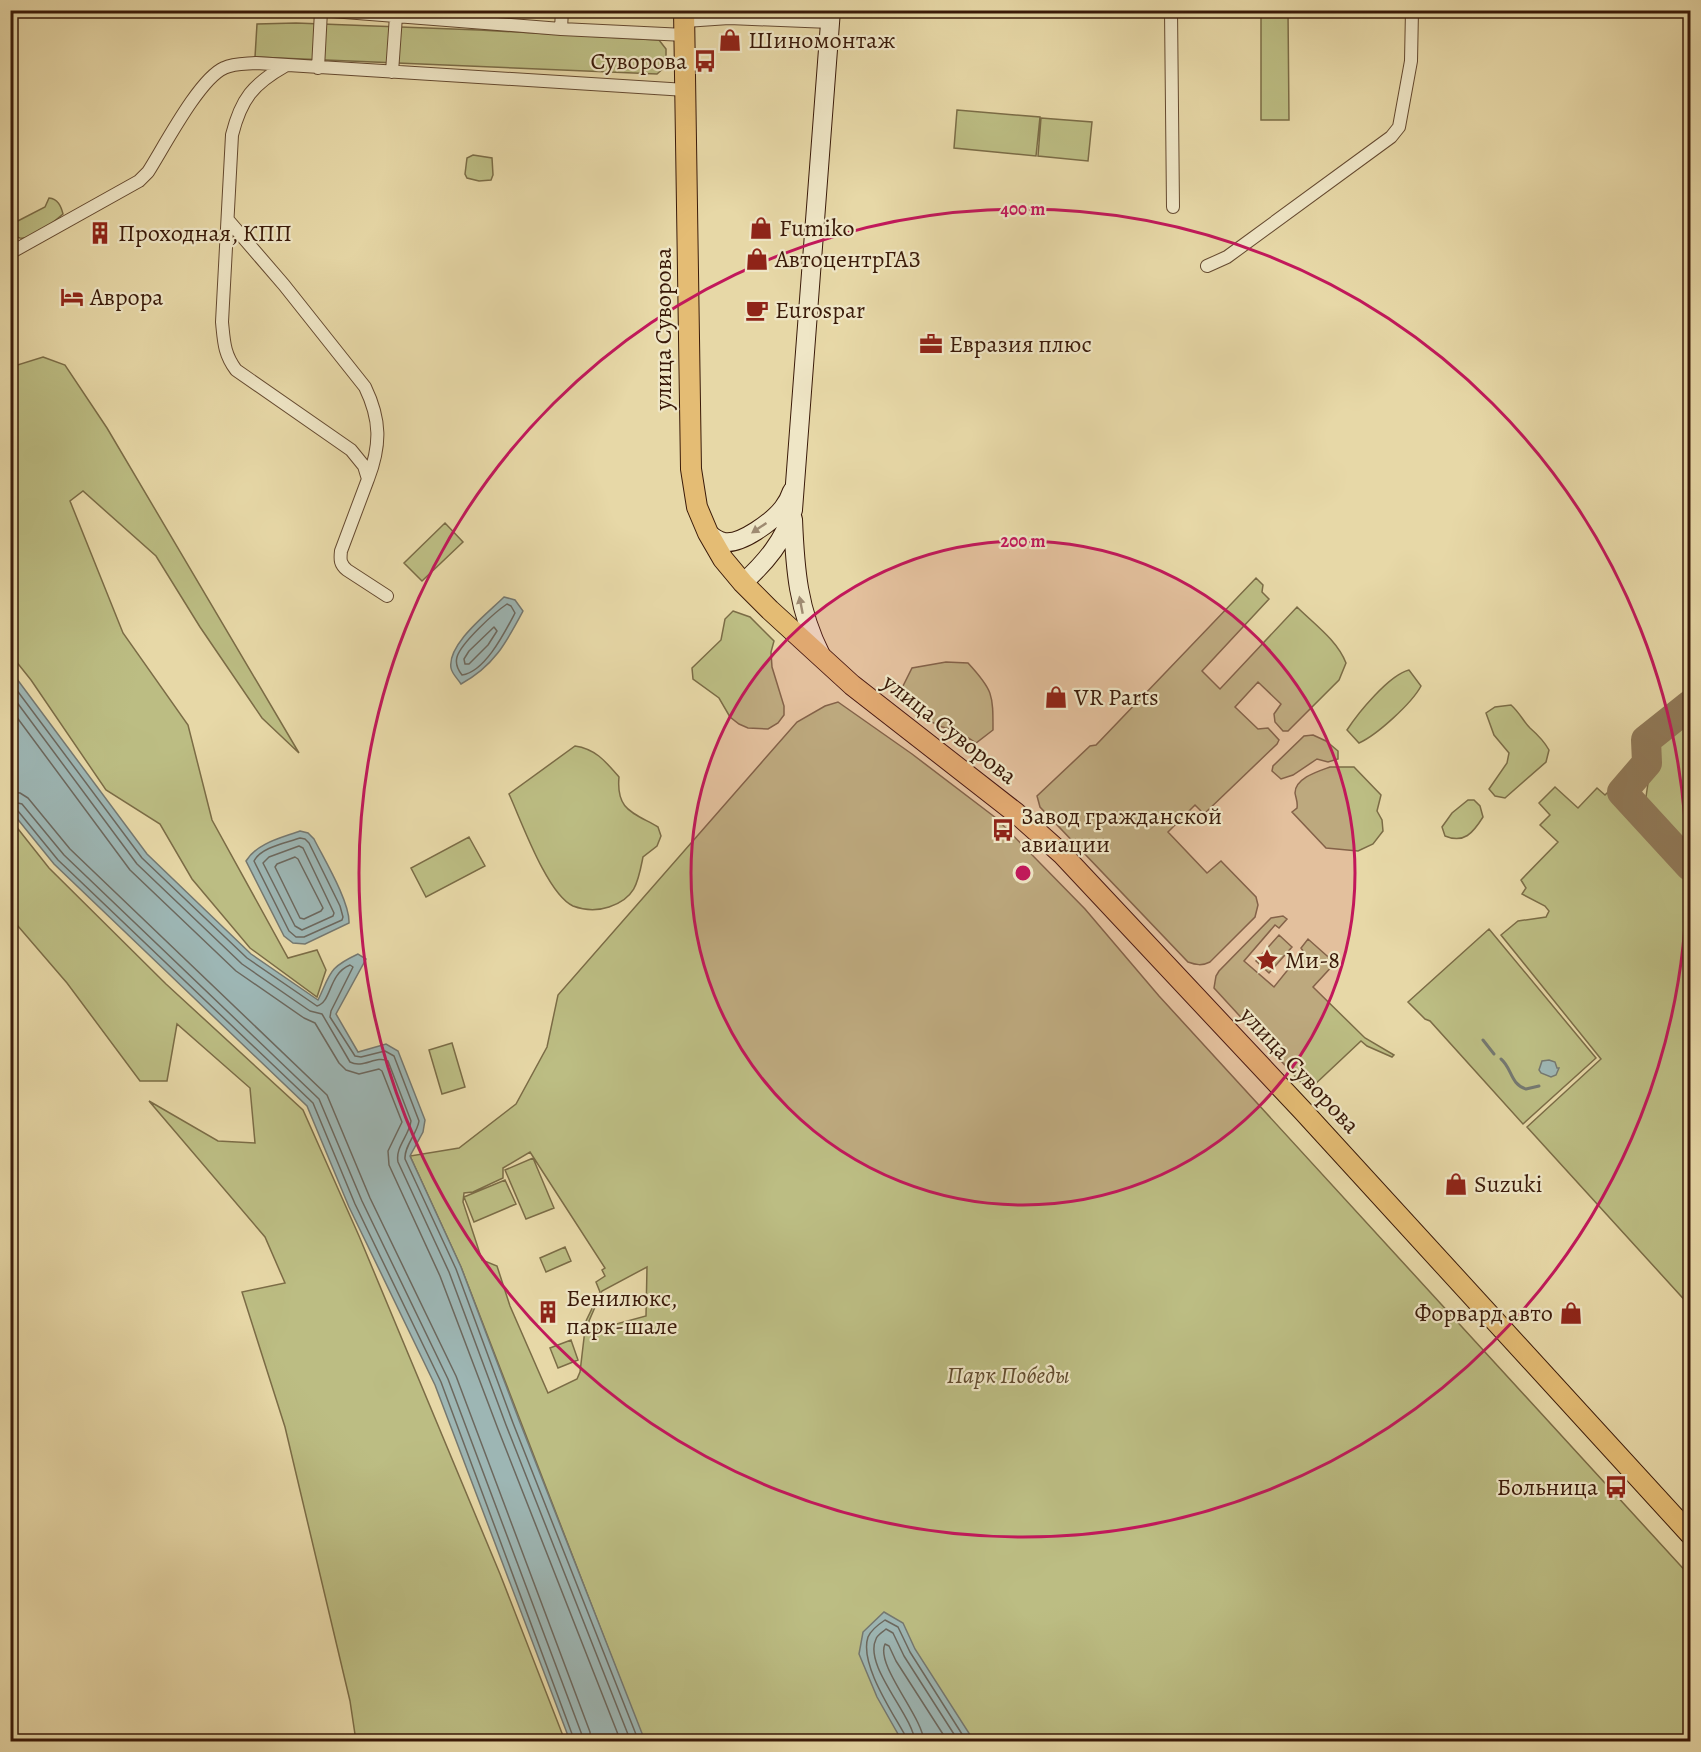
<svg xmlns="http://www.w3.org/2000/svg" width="1701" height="1752" font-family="Alegreya,serif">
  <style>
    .green { fill: #bcbd83; stroke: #7b6c46; stroke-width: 1.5; fill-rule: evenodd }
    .water { fill: #9db6b4; stroke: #757870; stroke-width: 1.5 }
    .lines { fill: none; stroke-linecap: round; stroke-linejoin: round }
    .shore { stroke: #6c685e; stroke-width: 1.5 }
    .stream { stroke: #757870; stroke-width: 3 }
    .taxiway { stroke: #907958; stroke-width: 30 }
    .minor-casing { stroke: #654a30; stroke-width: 14 }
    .secondary-casing { stroke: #3a1a09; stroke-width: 20 }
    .primary-casing { stroke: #3a1a09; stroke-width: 22 }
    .minor { stroke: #efe6c6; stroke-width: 12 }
    .secondary { stroke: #efe6c6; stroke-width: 18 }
    .primary { stroke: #e4bc74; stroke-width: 20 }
    .oneway { fill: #9e8a71 }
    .ring { fill: none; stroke: #c2185b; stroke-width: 3 }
    .labels { text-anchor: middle; stroke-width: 4.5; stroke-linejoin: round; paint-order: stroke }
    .poi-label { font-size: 24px; fill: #3a1a09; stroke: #efe6c6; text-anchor: start }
    .street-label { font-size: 24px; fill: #3a1a09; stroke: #efe6c6 }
    .park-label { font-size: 24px; font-style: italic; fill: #614b2e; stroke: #efe6c6 }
    .centre { fill: #c2185b; stroke: #efe6c6; stroke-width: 3 }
    .ring-label { font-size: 18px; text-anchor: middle; font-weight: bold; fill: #c2185b; stroke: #efe6c6; stroke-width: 4.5; stroke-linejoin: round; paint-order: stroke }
  </style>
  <rect width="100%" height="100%" fill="#e7d8a7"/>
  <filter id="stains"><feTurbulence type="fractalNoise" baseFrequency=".00333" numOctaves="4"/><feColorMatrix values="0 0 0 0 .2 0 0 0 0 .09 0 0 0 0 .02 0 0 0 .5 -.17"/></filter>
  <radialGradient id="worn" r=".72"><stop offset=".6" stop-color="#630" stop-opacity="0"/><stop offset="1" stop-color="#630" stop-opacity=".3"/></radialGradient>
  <path class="green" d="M1261 11H1288L1289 120H1261Z
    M296 23 479 30 659 40 666 49V66L657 74 255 57 257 24Z
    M957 110 1040 117 1036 156 954 148Z
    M1041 118 1092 122 1088 161 1038 156Z
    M473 155 492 158 493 175 491 180 479 181 467 178 465 174 467 158Z
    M49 198C58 199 61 206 63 214 54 222 32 240 20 238 16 237 14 235 11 234L10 225 45 207Z
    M43 357 65 365 107 428 299 753 262 718 200 627 156 556 83 491 70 501 123 633 188 725 212 820 288 958 317 950 326 970 317 997 250 948 192 879 160 824 106 790 31 680 11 655V367Z
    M445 523 463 542 422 581 404 563Z
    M1256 578 1263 585 1262 592 1269 599 1202 671 1220 689 1297 607C1314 624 1337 640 1346 663L1339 680 1288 731H1283L1275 722 1274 714 1281 704 1258 682 1235 707 1258 729 1268 728 1279 740 1277 744 1204 814 1195 805 1168 832 1207 873 1221 861 1256 897 1258 905 1255 917 1210 962C1202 966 1196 965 1188 962L1040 807 1037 796 1090 746 1096 745Z
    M733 611 750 617 774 641 771 652 772 667 784 706V715L778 723 768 729 748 728 739 724 730 717 719 698 693 679 692 668 721 640 725 619Z
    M946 662 968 663C993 690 993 694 993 730L976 743 959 732 939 726 911 710 903 703 900 692 912 668Z
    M1409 670 1421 686C1412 703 1377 735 1359 743L1347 730C1358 713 1389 675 1409 670Z
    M838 702 912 754 996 818 1085 909 1159 996 1690 1576V1741H644L461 1267 410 1156 459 1148 516 1104 547 1047 558 995 797 722 825 706ZM530 1152 605 1268 602 1270 605 1276 596 1282 600 1292 586 1321 580 1372 577 1379 548 1393 510 1306 497 1266 482 1260 463 1202 464 1193 473 1192 503 1178V1168ZM647 1267 646 1316 587 1332 589 1321 602 1291Z
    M1511 705C1520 713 1523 721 1530 728 1538 735 1544 741 1549 750L1546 762 1505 798 1495 796 1489 789 1507 763 1509 753 1494 735 1486 713 1495 707Z
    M1690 708V853L1645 804 1654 741 1657 735Z
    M1313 735 1326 741 1338 751V759L1328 762 1317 759 1293 775 1281 779 1272 771 1273 766 1304 736Z
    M575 746C596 749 606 762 619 777 616 810 632 812 658 827L661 836 657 846 643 857C638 882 636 898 609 907 597 911 586 911 573 906 547 894 521 820 509 794Z
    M1330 767H1354L1381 795 1377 811 1382 820 1383 831 1373 844 1358 851 1326 848 1292 812 1297 808C1298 802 1296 799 1295 793 1295 778 1319 771 1330 767Z
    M1555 787 1578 808 1597 788 1605 795 1607 793 1612 794 1624 804V807L1690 875V1306L1527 1127 1601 1059 1501 935 1518 921 1546 917 1549 911 1545 906 1522 894 1526 888 1521 880 1558 842 1540 825 1550 815 1539 803Z
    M1468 800H1474L1480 806 1483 817C1473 833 1464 844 1445 836L1442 827 1452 813Z
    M11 820 49 868 166 984 303 1110 359 1236 500 1574 565 1741H356L350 1701 285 1427 242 1292 285 1283 265 1237 149 1101 218 1141 255 1143 250 1088 177 1024 167 1081H140L67 983 11 918Z
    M469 837 485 866 426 897 411 868Z
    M1283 916 1287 919 1279 928 1275 925 1244 961 1274 987 1303 951 1301 948 1308 939 1335 963 1313 987 1365 1038 1394 1055 1392 1057 1367 1046 1361 1041 1312 1087H1305L1214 988 1216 976 1219 971 1271 918Z
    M1489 929 1596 1058 1523 1124 1430 1021 1425 1019 1408 1002Z
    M1279 935 1292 947 1269 973 1256 961Z
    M452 1043 465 1087 442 1094 429 1050Z
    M533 1158 554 1208 526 1219 505 1170Z
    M505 1180 516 1204 474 1222 464 1197Z
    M565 1247 571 1261 546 1272 540 1258Z
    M571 1340 578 1360 558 1368 550 1348Z"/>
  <path class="water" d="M504 597 515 600 523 611C506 643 494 666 461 684 458 679 452 674 451 668 447 644 488 613 504 597Z
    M11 671 147 854 251 954 318 1000C331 973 328 968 358 954L366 959 336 1014 358 1052 386 1044 398 1051 425 1120 423 1132 410 1156 461 1267 519 1420 645 1741H570L435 1385 349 1207 307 1106 54 864 11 811Z
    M300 831 308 833 314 839C324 859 350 902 349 923L305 944 293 943 284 936 246 861C257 843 281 838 300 831Z
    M1549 1060 1555 1062 1557 1068H1559L1556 1075 1551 1077 1541 1073 1539 1070 1542 1061Z
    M884 1612 903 1623 915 1649 974 1741H902L877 1697 859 1654 863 1632Z"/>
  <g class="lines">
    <path class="shore" d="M507 604 511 606 515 613C505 632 485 672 462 675 458 670 455 664 457 657 461 643 495 612 507 604Z
      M494 627 497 631 488 645 469 664H465L464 659 469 651Z
      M10 681 142 858 247 958 317 1006C332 1002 328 974 350 965L353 967 331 1011 330 1017 355 1056 361 1057 385 1051 394 1056 419 1121C417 1134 404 1146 405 1159L456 1269 513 1423 639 1742
      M10 693 137 864 242 964 310 1011 322 1014 350 1062C363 1069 376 1055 388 1061L411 1121C409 1136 395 1147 398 1162L449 1272 506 1425 631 1742
      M10 708 130 870 236 971 304 1018 315 1023 339 1063 346 1070 359 1074 379 1069 382 1071 402 1122 388 1151 389 1165 440 1276 498 1429 621 1742
      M10 792 20 793 28 798 70 849 327 1095 370 1198 456 1376 590 1732 591 1742
      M10 801 22 804 64 855 319 1099 362 1201 448 1379 582 1735V1742
      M10 808 18 811 58 860 313 1103 355 1204 441 1382 575 1742
      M300 838 305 839 309 843 340 906 343 917 342 920 304 937H296L289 931 254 861C261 847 286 843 300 838Z
      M299 846 303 848 334 913 333 916 302 930 295 926 263 863 269 857Z
      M295 857 298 859 323 908 321 911 304 919 300 918 275 867 277 864Z
      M907 1742 906 1737C893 1713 859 1664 868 1637 871 1630 879 1624 885 1620L898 1627 910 1652 967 1742
      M915 1742C913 1715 863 1666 876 1639 877 1635 883 1632 886 1629L893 1633 904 1656 959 1742
      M924 1742C923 1717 875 1665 885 1644L889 1646 896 1661 948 1742"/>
    <path class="stream" d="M1483 1040 1494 1054
      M1501 1059C1512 1068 1510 1084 1526 1089L1539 1086"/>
    <path class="taxiway" d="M1690 705 1646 740 1647 763 1622 792 1690 866"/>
    <g class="minor-casing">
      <path id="minor" d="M319 10 561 29 685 35
        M1171 10 1173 207
        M685 21 729 18 830 22
        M561 29 562 10
        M285 66C253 84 241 99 232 135L222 322C224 342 224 354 236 370L351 450 364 466 368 479 341 551C340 560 340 564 347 570L387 596
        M318 68 321 11
        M392 72 396 16
        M228 220 284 285 365 387C381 420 381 445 368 479
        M10 253 139 181 148 172C164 147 199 79 224 68 234 63 246 64 256 63L686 90
        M1207 266 1227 257 1391 137 1399 127 1411 61 1412 10"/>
    </g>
    <g class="secondary-casing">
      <path id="secondary" d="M793 519C795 569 798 610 821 655
        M708 533C713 537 717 541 724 542 741 545 773 521 783 508 787 503 790 497 792 491
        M743 583C765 563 785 540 793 510L831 10"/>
    </g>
    <g class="primary-casing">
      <path id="primary" d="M684 10 691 469 697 507 708 533 723 559 743 583 770 610 852 685 1016 813 1062 854 1303 1111 1690 1534"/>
    </g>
    <use href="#minor" class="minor"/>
    <use href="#secondary" class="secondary"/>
    <use href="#primary" class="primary"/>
  </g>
  <defs><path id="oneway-solid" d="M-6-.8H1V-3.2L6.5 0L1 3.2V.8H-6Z" transform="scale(1.5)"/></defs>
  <g class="oneway">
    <use href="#oneway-solid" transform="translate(759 528) rotate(146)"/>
    <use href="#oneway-solid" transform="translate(801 605) rotate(-101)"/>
  </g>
  <circle cx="1023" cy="873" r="332" fill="#c2185b" fill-opacity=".12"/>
  <g class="ring">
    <circle cx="1023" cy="873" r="332"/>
    <circle cx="1023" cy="873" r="664"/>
  </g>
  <defs>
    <g id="shop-bare" transform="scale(1.8)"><path d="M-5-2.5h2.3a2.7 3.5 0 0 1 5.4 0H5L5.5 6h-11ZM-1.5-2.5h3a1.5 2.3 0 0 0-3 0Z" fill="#8f2418" stroke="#efe6c6" stroke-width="2.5" paint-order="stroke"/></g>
    <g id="bus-bare" transform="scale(1.8)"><path d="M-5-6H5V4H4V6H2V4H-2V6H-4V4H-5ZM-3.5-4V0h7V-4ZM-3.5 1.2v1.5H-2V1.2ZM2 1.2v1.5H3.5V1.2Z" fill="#8f2418" stroke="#efe6c6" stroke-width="2.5" paint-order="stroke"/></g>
    <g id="building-bare" transform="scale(1.8)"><path d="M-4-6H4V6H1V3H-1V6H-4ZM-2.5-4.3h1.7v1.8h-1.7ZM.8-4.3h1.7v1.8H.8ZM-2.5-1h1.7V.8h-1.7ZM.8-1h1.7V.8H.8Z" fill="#8f2418" stroke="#efe6c6" stroke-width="2.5" paint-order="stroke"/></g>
    <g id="hotel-bare" transform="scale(1.8)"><path d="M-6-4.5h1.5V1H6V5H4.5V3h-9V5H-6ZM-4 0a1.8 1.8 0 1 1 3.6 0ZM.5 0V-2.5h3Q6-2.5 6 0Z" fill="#8f2418" stroke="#efe6c6" stroke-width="2.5" paint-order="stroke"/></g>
    <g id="cafe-bare" transform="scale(1.8)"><path d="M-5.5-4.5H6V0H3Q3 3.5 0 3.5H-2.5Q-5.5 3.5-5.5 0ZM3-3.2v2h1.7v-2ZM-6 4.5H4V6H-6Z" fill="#8f2418" stroke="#efe6c6" stroke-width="2.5" paint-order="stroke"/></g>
    <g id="office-bare" transform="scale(1.8)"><path d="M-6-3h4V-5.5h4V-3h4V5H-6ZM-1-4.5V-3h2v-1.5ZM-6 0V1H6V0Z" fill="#8f2418" stroke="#efe6c6" stroke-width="2.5" paint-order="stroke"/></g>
    <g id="sight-bare" transform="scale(1.8)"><path d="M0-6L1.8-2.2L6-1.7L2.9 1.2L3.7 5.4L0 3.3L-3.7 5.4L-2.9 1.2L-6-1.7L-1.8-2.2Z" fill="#8f2418" stroke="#efe6c6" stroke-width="2.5" paint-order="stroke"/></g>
  </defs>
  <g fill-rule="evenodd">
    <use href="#shop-bare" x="730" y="40"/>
    <use href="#bus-bare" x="705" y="61"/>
    <use href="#shop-bare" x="761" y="228"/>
    <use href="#building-bare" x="100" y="233"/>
    <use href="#shop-bare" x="757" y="259"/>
    <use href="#hotel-bare" x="72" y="297"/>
    <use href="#cafe-bare" x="757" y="310"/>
    <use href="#office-bare" x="931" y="344"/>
    <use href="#shop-bare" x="1056" y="697"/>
    <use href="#bus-bare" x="1003" y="830"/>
    <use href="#sight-bare" x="1267" y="960"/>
    <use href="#shop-bare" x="1456" y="1184"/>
    <use href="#building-bare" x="548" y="1312"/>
    <use href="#shop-bare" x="1571" y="1313"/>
    <use href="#bus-bare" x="1616" y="1487"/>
  </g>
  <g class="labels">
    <g class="poi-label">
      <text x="748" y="48">Шиномонтаж</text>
      <text x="687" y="69" text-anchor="end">Суворова</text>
      <text x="779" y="236">Fumiko</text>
      <text x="118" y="241">Проходная, КПП</text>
      <text x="775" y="267">АвтоцентрГАЗ</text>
      <text x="90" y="305">Аврора</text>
      <text x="775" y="318">Eurospar</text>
      <text x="949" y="352">Евразия плюс</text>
      <text x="1074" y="705">VR Parts</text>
      <text x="1021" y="824">Завод гражданской<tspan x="1021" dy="28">авиации</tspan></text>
      <text x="1285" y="968">Ми-8</text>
      <text x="1474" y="1192">Suzuki</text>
      <text x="566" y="1306">Бенилюкс,<tspan x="566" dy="28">парк-шале</tspan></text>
      <text x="1553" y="1321" text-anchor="end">Форвард авто</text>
      <text x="1598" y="1495" text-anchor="end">Больница</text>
    </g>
    <g class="street-label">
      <text transform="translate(663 329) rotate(-90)" y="8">улица Суворова</text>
      <text transform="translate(950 729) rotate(38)" y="8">улица Суворова</text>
      <text transform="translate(1300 1070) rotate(47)" y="8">улица Суворова</text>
    </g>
    <g class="park-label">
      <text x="1008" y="1383">Парк Победы</text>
    </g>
  </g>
  <circle cx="1023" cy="873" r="9" class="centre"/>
  <g class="ring-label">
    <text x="1023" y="215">400 m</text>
    <text x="1023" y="547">200 m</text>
  </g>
  <rect width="1701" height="1752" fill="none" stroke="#e7d8a7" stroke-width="36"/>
  <rect x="12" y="12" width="1677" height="1728" fill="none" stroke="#3a1a09" stroke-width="3"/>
  <rect x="18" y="18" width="1665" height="1716" fill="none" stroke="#3a1a09" stroke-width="1.5"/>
  <rect width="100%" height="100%" filter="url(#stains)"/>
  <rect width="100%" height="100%" fill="url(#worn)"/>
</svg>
